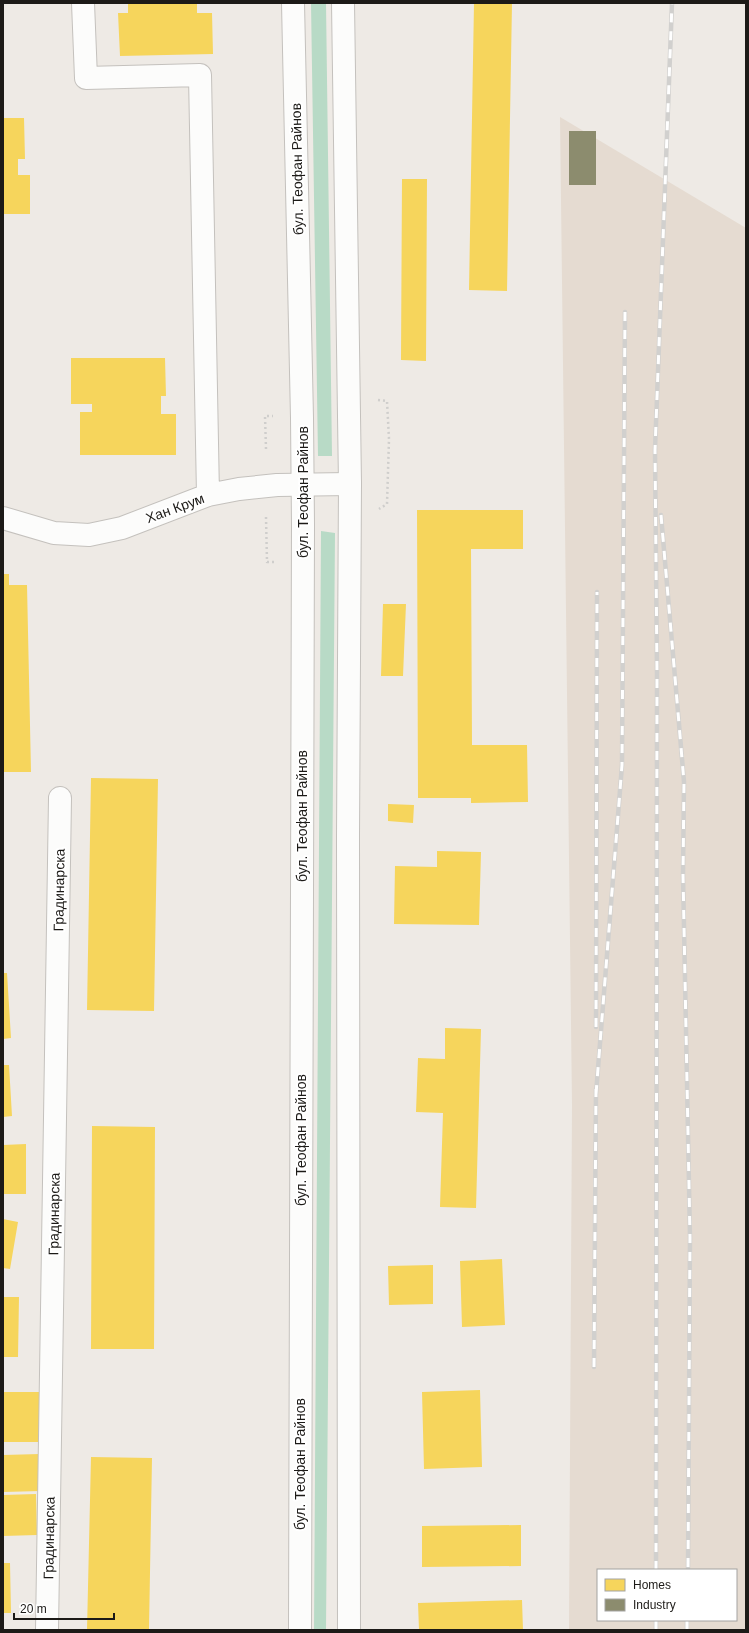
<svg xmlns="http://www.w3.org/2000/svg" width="749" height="1633" font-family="Arial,sans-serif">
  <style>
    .built { fill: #e5dbd1; fill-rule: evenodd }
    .green { fill: #b8dac6 }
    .homes { fill: #f6d55c }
    .industry { fill: #8c8c6e }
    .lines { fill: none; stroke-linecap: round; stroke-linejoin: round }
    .minor-casing { stroke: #c4c1bd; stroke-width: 24 }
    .major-casing { stroke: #c4c1bd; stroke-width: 24 }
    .path { stroke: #cfcecc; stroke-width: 2.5; stroke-dasharray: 2 3; stroke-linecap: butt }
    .minor { stroke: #fcfcfb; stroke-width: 22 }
    .major { stroke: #fcfcfb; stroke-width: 22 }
    .rail-casing { stroke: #d1d0ce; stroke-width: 4.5 }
    .rail { stroke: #fff; stroke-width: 3; stroke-dasharray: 9; stroke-linecap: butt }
    .labels { text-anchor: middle; stroke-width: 4; stroke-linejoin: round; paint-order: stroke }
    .street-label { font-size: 14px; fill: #1c1a17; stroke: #fff }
  </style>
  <rect width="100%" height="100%" fill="#eeeae5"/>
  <path class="built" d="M560 117 746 228V1630H569L572 1105ZM598 1570H736V1620H598Z"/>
  <path class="green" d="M311 3H326L332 456H318Z
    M321 531 335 533 326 1630H314Z"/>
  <path class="homes" d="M128 3H197V13H212L213 54 120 56 118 13H128Z
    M474 3H512L507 291 469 290Z
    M3 118H24L25 159H18V175H30V214H3Z
    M402 179H427L426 361 401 360Z
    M71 358H165L166 396H161V414H176V455H80V412H92V404H71Z
    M417 510H523V549H471L472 745H527L528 802 471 803V798H418Z
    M3 574H9V585H27L31 772H3Z
    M383 604H406L403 676H381Z
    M91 778 158 779 154 1011 87 1010Z
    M388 804 414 805 413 823 388 821Z
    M437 851 481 852 479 925 394 924 395 866 437 867Z
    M3 973H7L11 1038 3 1039Z
    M445 1028 481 1029 476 1208 440 1207 443 1113 416 1112 418 1058 445 1059Z
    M3 1065H9L12 1116 3 1117Z
    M92 1126 155 1127 154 1349H91Z
    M26 1144V1194H3V1145Z
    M3 1219 18 1222 10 1269 3 1268Z
    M502 1259 505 1325 462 1327 460 1261Z
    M433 1265V1304L389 1305 388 1266Z
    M3 1297H19L18 1357H3Z
    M480 1390 482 1467 424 1469 422 1392Z
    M3 1392H46V1442H3Z
    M40 1454 41 1491 3 1492V1455Z
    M91 1457 152 1458 149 1630H87Z
    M36 1494 37 1535 3 1536V1495Z
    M521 1525V1566L422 1567V1526Z
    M3 1563H10L11 1613H3Z
    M522 1600 523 1630H419L418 1603Z"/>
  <path class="industry" d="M569 131H596V185H569Z"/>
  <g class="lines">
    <g class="minor-casing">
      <path id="minor" d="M83 3 86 78 200 75 208 495
        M3 518 54 533 89 535 122 528 208 495 239 489 277 485 350 484
        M47 1630 60 798"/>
    </g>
    <g class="major-casing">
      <path id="major" d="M293 3 302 418 303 525 300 1630
        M343 3 350 484 348 837 349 1630"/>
    </g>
    <path class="path" d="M378 400 387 401 389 439 387 504 379 509
      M266 449 265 416H273
      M266 517 267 562H274"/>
    <use href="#minor" class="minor"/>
    <use href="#major" class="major"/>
    <g class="rail-casing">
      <path id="rail" d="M661 515 684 782 683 875 690 1237 688 1570
        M596 1027 597 592
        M596 1094 622 765 625 312
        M594 1367 596 1089
        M656 1570 657 673 655 450 672 3
        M656 1630V1620
        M687 1630V1620"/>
    </g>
    <use href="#rail" class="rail"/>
  </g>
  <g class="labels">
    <g class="street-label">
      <text transform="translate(297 169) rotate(-91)" y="5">бул. Теофан Райнов</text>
      <text transform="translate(303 492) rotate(-90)" y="5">бул. Теофан Райнов</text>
      <text transform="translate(175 508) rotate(-20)" y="5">Хан Крум</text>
      <text transform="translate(302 816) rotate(-90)" y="5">бул. Теофан Райнов</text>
      <text transform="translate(59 890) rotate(-89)" y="5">Градинарска</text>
      <text transform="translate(301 1140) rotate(-90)" y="5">бул. Теофан Райнов</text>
      <text transform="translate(54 1214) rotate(-89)" y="5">Градинарска</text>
      <text transform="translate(300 1464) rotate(-90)" y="5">бул. Теофан Райнов</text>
      <text transform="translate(49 1538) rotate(-89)" y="5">Градинарска</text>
    </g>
  </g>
  <rect width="749" height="1633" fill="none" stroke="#1c1a17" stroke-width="8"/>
  <rect x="597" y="1569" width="140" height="52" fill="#ffffff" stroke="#a4a3a2"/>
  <rect x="605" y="1579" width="20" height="12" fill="#f6d55c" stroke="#a4a3a2"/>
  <text x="633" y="1589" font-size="12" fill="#1c1a17">Homes</text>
  <rect x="605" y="1599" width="20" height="12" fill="#8c8c6e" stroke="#a4a3a2"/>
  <text x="633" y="1609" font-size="12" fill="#1c1a17">Industry</text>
  <path d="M14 1613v6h100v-6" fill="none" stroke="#1c1a17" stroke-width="2"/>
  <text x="20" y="1613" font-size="12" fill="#1c1a17" stroke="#ffffff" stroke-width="3" paint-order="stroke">20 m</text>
</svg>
